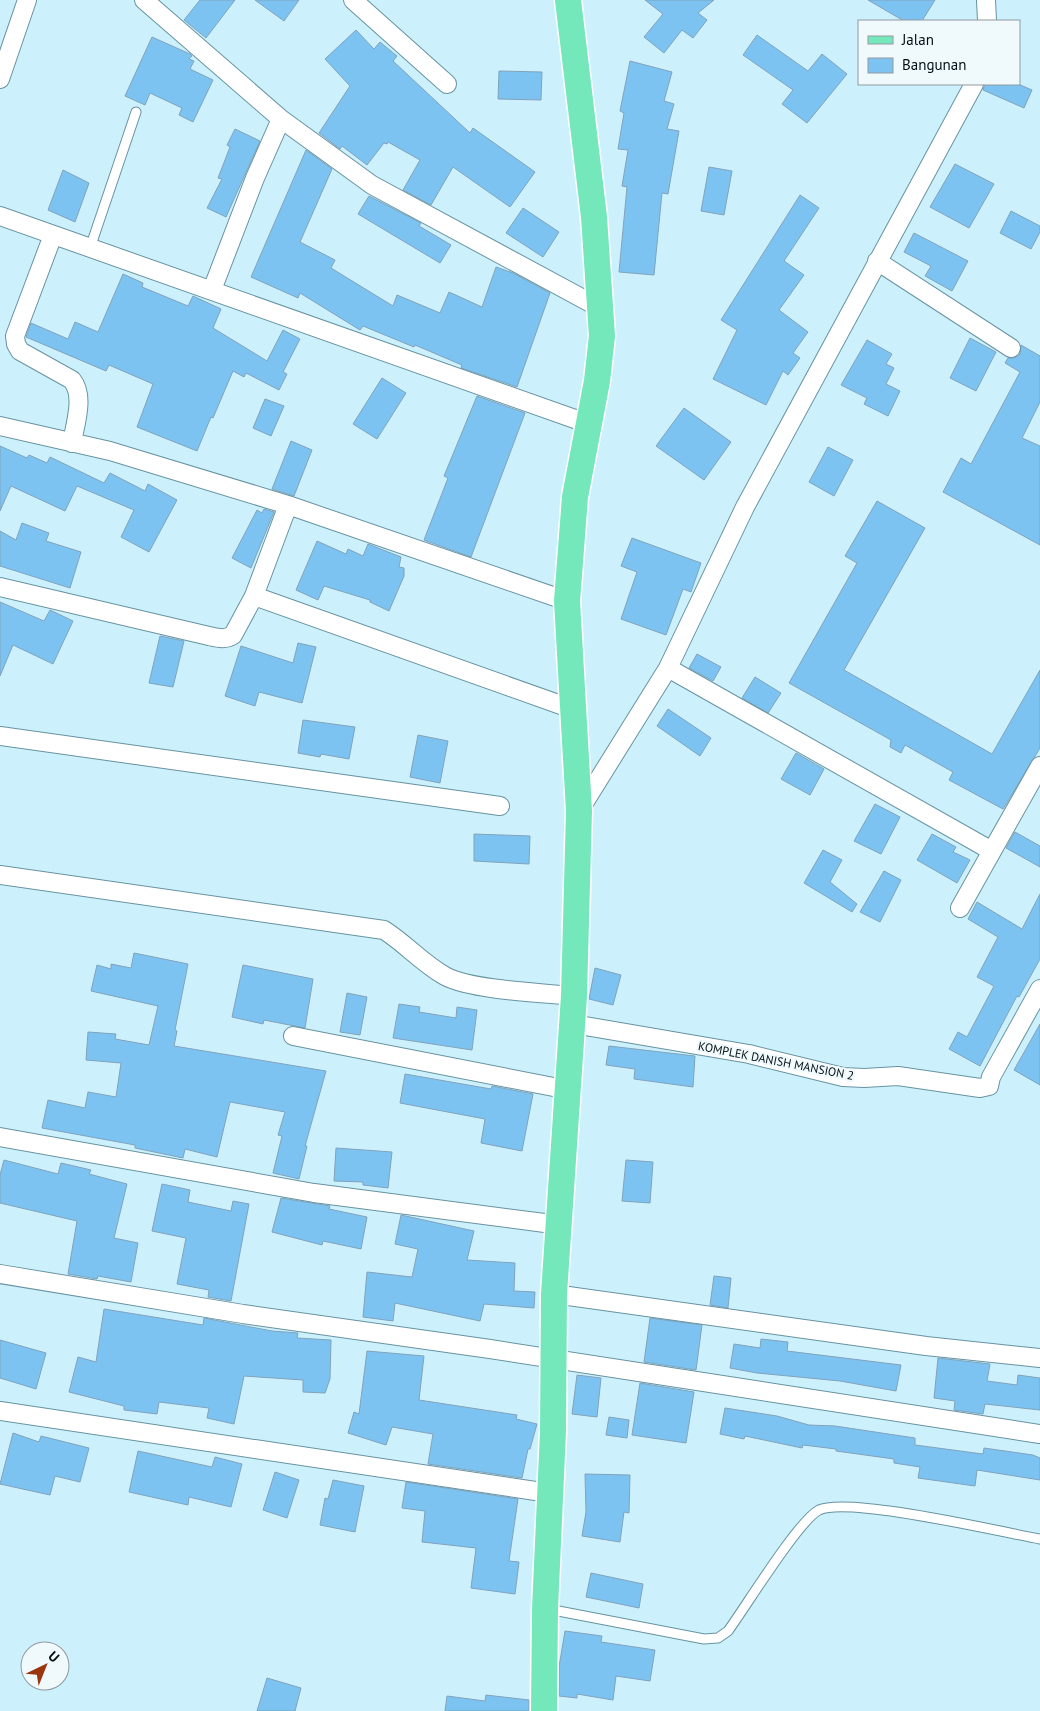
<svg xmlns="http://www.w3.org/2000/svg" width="1040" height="1711" font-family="'PT Sans',sans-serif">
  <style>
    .building { fill: #7dc3f2; stroke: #80a3bb }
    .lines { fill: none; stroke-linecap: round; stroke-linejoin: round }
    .service-casing { stroke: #6793a1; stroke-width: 11 }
    .minor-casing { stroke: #6793a1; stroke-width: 20 }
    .primary-casing { stroke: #fff; stroke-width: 29 }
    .service { stroke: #fff; stroke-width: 9 }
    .minor { stroke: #fff; stroke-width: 18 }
    .primary { stroke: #74e8bb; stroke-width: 26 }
    .labels { text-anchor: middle; stroke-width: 4.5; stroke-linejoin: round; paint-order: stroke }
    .street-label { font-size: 12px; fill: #010f14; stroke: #f0f9fc }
  </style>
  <rect width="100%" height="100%" fill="#ccf1fd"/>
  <path class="building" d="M200 0H235L206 38 184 20Z
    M255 0H299L284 21Z
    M645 0H714L698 13 707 20 693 38 682 30 664 53 644 37 663 14Z
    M868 0H935L922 21H904Z
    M356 30 374 49 380 42 397 56 393 61 470 133 473 128 535 172 510 207 453 167 431 205 403 190 420 160 388 142 387 144 384 143 367 165 342 146 340 149 319 133 350 86 325 59Z
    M757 35 808 71 822 54 847 74 807 123 782 104 793 90 743 55Z
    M152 37 190 54 192 56 189 59 194 61 190 69 213 80 193 122 179 115 182 108 150 93 145 105 125 96Z
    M630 61 672 72 664 101 674 104 667 129 679 131 668 194 662 193 654 275 619 272 627 187 622 186 628 150 618 149 624 113 620 111Z
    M499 71 542 72 541 100 498 99Z
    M985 84H1018L1032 90 1024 108 983 90Z
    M235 129 260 141 226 217 207 208 222 179 218 178 230 147 227 145Z
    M306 150 332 169 300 242 335 260 331 268 393 306 397 295 440 313 449 292 482 307 496 267 513 273 550 293 517 387 461 368 462 365 415 345 414 347 363 326 360 330 300 293 298 298 251 277Z
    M955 164 994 184 969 228 930 207Z
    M709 167 732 171 724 215 701 211Z
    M63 170 89 183 75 222 48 210Z
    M800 195 819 208 784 261 804 275 779 310 808 332 793 353 800 358 788 375 783 371 766 405 713 379 737 330 721 320Z
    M369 196 421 223 419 226 451 245 440 263 358 214Z
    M523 208 559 232 543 257 506 233Z
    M1011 211 1040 226V232L1031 249 1000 233Z
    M914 233 968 261 952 291 925 276 931 266 904 252Z
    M123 274 143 283 142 287 188 306 193 296 221 309 213 328 267 361 283 330 300 339 283 372 287 374 279 390 246 373 244 377 233 371 213 418 211 417 197 451 137 427 153 384 109 365 106 371 26 337 31 323 68 339 75 322 98 332Z
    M970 338 996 352 976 391 950 378Z
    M867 340 892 354 886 364 894 368 886 384 900 391 888 416 864 404 867 398 841 385Z
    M1021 345 1040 356V402L1022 438 1040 446V545L943 492 961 458 971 464 1020 372 1005 363 1008 358H1015L1020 354Z
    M382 378 406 393 377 439 353 424Z
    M477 396 525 413 471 557 424 540 448 478 444 476Z
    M265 399 284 406 271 436 253 428Z
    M684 408 731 442 704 480 656 446Z
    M291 441 312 450 294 496 272 489Z
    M0 446 27 458 29 455 47 463 50 457 104 483 110 473 145 491 148 484 177 500 149 552 121 537 134 510 77 486 65 511 11 486 0 511Z
    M828 447 853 460 834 496 809 482Z
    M877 501 925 528 844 670 992 754 1040 670V748L1003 809 949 780 953 772 905 745 901 753 890 747 891 740 789 683 857 563 845 556Z
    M264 509 274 512 251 568 232 558 257 510 262 513Z
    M22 523 49 533 46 541 81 552 70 588 0 566V531L16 540Z
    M632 538 701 563 691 592 683 589 666 635 621 619 637 572 621 566Z
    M317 541 346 554 348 549 363 556 368 544 401 557 399 567 404 568V576L389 611 370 602V600L324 586 318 600 296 590Z
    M0 602 44 621 50 610 73 621 53 664 13 645 0 676Z
    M160 636 184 641 173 687 149 683Z
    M298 643 316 647 302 703 259 692 255 706 225 696 241 646 293 663Z
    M697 654 721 667 713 681 689 668Z
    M755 677 781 693 768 713 742 698Z
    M668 709 711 738 700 756 657 726Z
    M303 720 355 727 349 759 321 754 320 757 298 753Z
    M418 735 448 741 440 783 410 777Z
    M796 753 824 769 810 795 781 779Z
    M875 804 900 817 881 854 854 841Z
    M1015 832 1040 846V867L1006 848Z
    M474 834 530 836 529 864 474 861Z
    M932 834 956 847 953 852 970 860 957 883 917 860Z
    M823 850 842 860 830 882 857 904 852 912 804 883Z
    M884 871 901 880 880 922 860 912Z
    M1040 894V959L1019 997 1017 996 980 1066 949 1049 958 1032 967 1037 994 986 977 977 998 937 968 919 977 902 1022 929Z
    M134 953 188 964 175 1030 177 1031 174 1046 326 1071 305 1146H307L299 1179 273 1173 282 1136 278 1135 285 1112 230 1102 217 1157 185 1149 183 1158 135 1148V1145L42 1128 48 1100 85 1108 88 1092 116 1097 121 1063 86 1060 88 1032 116 1034 115 1039 149 1045 158 1006 91 991 97 965 111 969V964L131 968Z
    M243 965 313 979 305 1028 264 1020 263 1024 232 1017Z
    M595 968 621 975 613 1005 589 999Z
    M347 993 367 997 360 1035 340 1032Z
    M399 1004 420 1007 419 1012 456 1018 457 1007 477 1010 472 1050 393 1038Z
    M1040 1024V1085L1014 1070Z
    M609 1046 695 1056 693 1087 634 1079 635 1069 606 1065Z
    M405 1074 491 1089 492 1086 533 1094 522 1151 481 1143 485 1119 400 1103Z
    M336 1148 392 1152 388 1188 363 1185V1182L334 1181Z
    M4 1160 58 1174 61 1163 91 1170 89 1174 127 1184 114 1238 138 1243 131 1282 98 1276 97 1279 68 1274 77 1221 0 1203V1175Z
    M626 1160 653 1162 650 1203 622 1201Z
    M162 1184 190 1190 188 1202 231 1211 233 1201 249 1204 231 1301 208 1297 209 1290 177 1284 186 1238 152 1231Z
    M281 1198 330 1206 329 1209 367 1217 361 1249 323 1241 322 1245 272 1232Z
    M401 1215 474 1231 467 1260 515 1263 514 1291 535 1292 534 1308 484 1304 480 1321 395 1303 393 1321 363 1317 367 1272 412 1277 418 1249 395 1244Z
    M714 1276 731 1278 728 1308 710 1305Z
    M104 1309 203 1325 204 1318 272 1331 298 1333 297 1338 331 1340 330 1379 325 1393 303 1392V1380L244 1376 234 1424 207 1418 209 1408 159 1402 157 1414 124 1410V1406L69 1392 78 1357 96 1362Z
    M650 1318 702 1325 696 1370 644 1362Z
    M761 1339 788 1342 787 1351 901 1365 896 1391 840 1381 757 1373 730 1368 734 1344 760 1348Z
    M0 1340 46 1353 36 1389 0 1378Z
    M367 1351 424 1356 419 1400 517 1415 516 1419 537 1424 530 1449H528L522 1478 428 1464 433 1434 392 1427 386 1445 348 1433 354 1412 359 1414Z
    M938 1358 990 1364 987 1381 1017 1385 1018 1375 1040 1378V1410L985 1404 983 1414 954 1410 955 1401 934 1398Z
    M577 1375 601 1378 597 1417 572 1414Z
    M640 1383 694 1392 686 1443 632 1435Z
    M725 1408 777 1416 809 1425 835 1426 915 1438V1445L983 1454 984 1448 1033 1455 1040 1458V1480L977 1470 975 1486 918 1478 920 1467 894 1463V1459L836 1451V1449L803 1445 802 1448 745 1436 744 1439 720 1434Z
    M609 1417 629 1420 627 1438 606 1435Z
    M13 1433 39 1442 41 1436 89 1448 80 1482 55 1476 50 1495 0 1484Z
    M138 1451 212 1467 215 1457 242 1464 231 1507 189 1497 188 1505 129 1492Z
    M275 1472 299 1480 287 1518 263 1510Z
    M585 1474 630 1475 629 1513 624 1512 620 1542 582 1536 586 1512Z
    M333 1480 364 1486 355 1532 320 1525 325 1498 328 1499Z
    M406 1482 518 1499 509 1561 519 1562 515 1594 471 1588 476 1548 422 1542 425 1511 402 1508Z
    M591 1573 643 1584 639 1608 586 1597Z
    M565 1631 602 1636 601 1642 655 1650 650 1681 616 1676 613 1700 577 1694V1698L559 1696V1667Z
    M267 1678 301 1688 295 1711H257Z
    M486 1695 529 1700V1711H445L447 1696 485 1701Z"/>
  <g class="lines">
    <g class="service-casing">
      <path id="service" d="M90 248 136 112
        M548 1609 704 1639 718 1638 728 1631C745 1608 798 1521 819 1510 848 1496 1001 1532 1040 1539"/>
    </g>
    <g class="minor-casing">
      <path id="minor" d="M144 0 281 119
        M353 0 447 84
        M986 0 987 21
        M0 79 27 0
        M0 216C196 287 393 355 589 424
        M53 235 15 336 16 344 20 351 72 380C85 396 75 424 72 443
        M877 261 1011 348
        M212 290 255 178 281 119 372 185 600 308
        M0 426 110 451 288 505 567 601
        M0 587 209 636C218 638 225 640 233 635L254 596 288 505
        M254 596 575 710
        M668 668 992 851 1040 766
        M0 736 500 806
        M579 811 668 668 745 507 974 84
        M0 875 384 930C406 944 422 963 445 976 471 990 542 993 574 996
        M960 908 992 851
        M573 1024 749 1054 843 1077 864 1078 898 1076 980 1088 989 1086 991 1077 1040 989
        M293 1036 569 1090
        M0 1137 314 1193 560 1225
        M0 1274 243 1314 490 1349 1040 1434
        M554 1294 926 1346 1040 1358
        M0 1411 549 1493"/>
    </g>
    <g class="primary-casing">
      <path id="primary" d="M544 1711 545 1609 553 1432 554 1294 574 996 579 811 567 601 575 497 597 381 602 336 594 217 568 0"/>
    </g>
    <use href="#service" class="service"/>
    <use href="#minor" class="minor"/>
    <use href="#primary" class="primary"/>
  </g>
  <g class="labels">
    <g class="street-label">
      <text transform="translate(776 1061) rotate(11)" y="4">KOMPLEK DANISH MANSION 2</text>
    </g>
  </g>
  <rect x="858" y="20" width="162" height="65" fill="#f0f9fc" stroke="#909b9f"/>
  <rect x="868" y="36" width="25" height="8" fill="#74e8bb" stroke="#909b9f"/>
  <text x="902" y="45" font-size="15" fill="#010f14">Jalan</text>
  <rect x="868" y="58" width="25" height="15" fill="#7dc3f2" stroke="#909b9f"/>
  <text x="902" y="70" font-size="15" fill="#010f14">Bangunan</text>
  <g transform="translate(45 1666) rotate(43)"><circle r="24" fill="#f0f9fc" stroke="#909b9f"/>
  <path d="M0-4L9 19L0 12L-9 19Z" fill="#9b350d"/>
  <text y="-8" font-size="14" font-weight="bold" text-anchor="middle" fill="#010f14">U</text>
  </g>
</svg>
